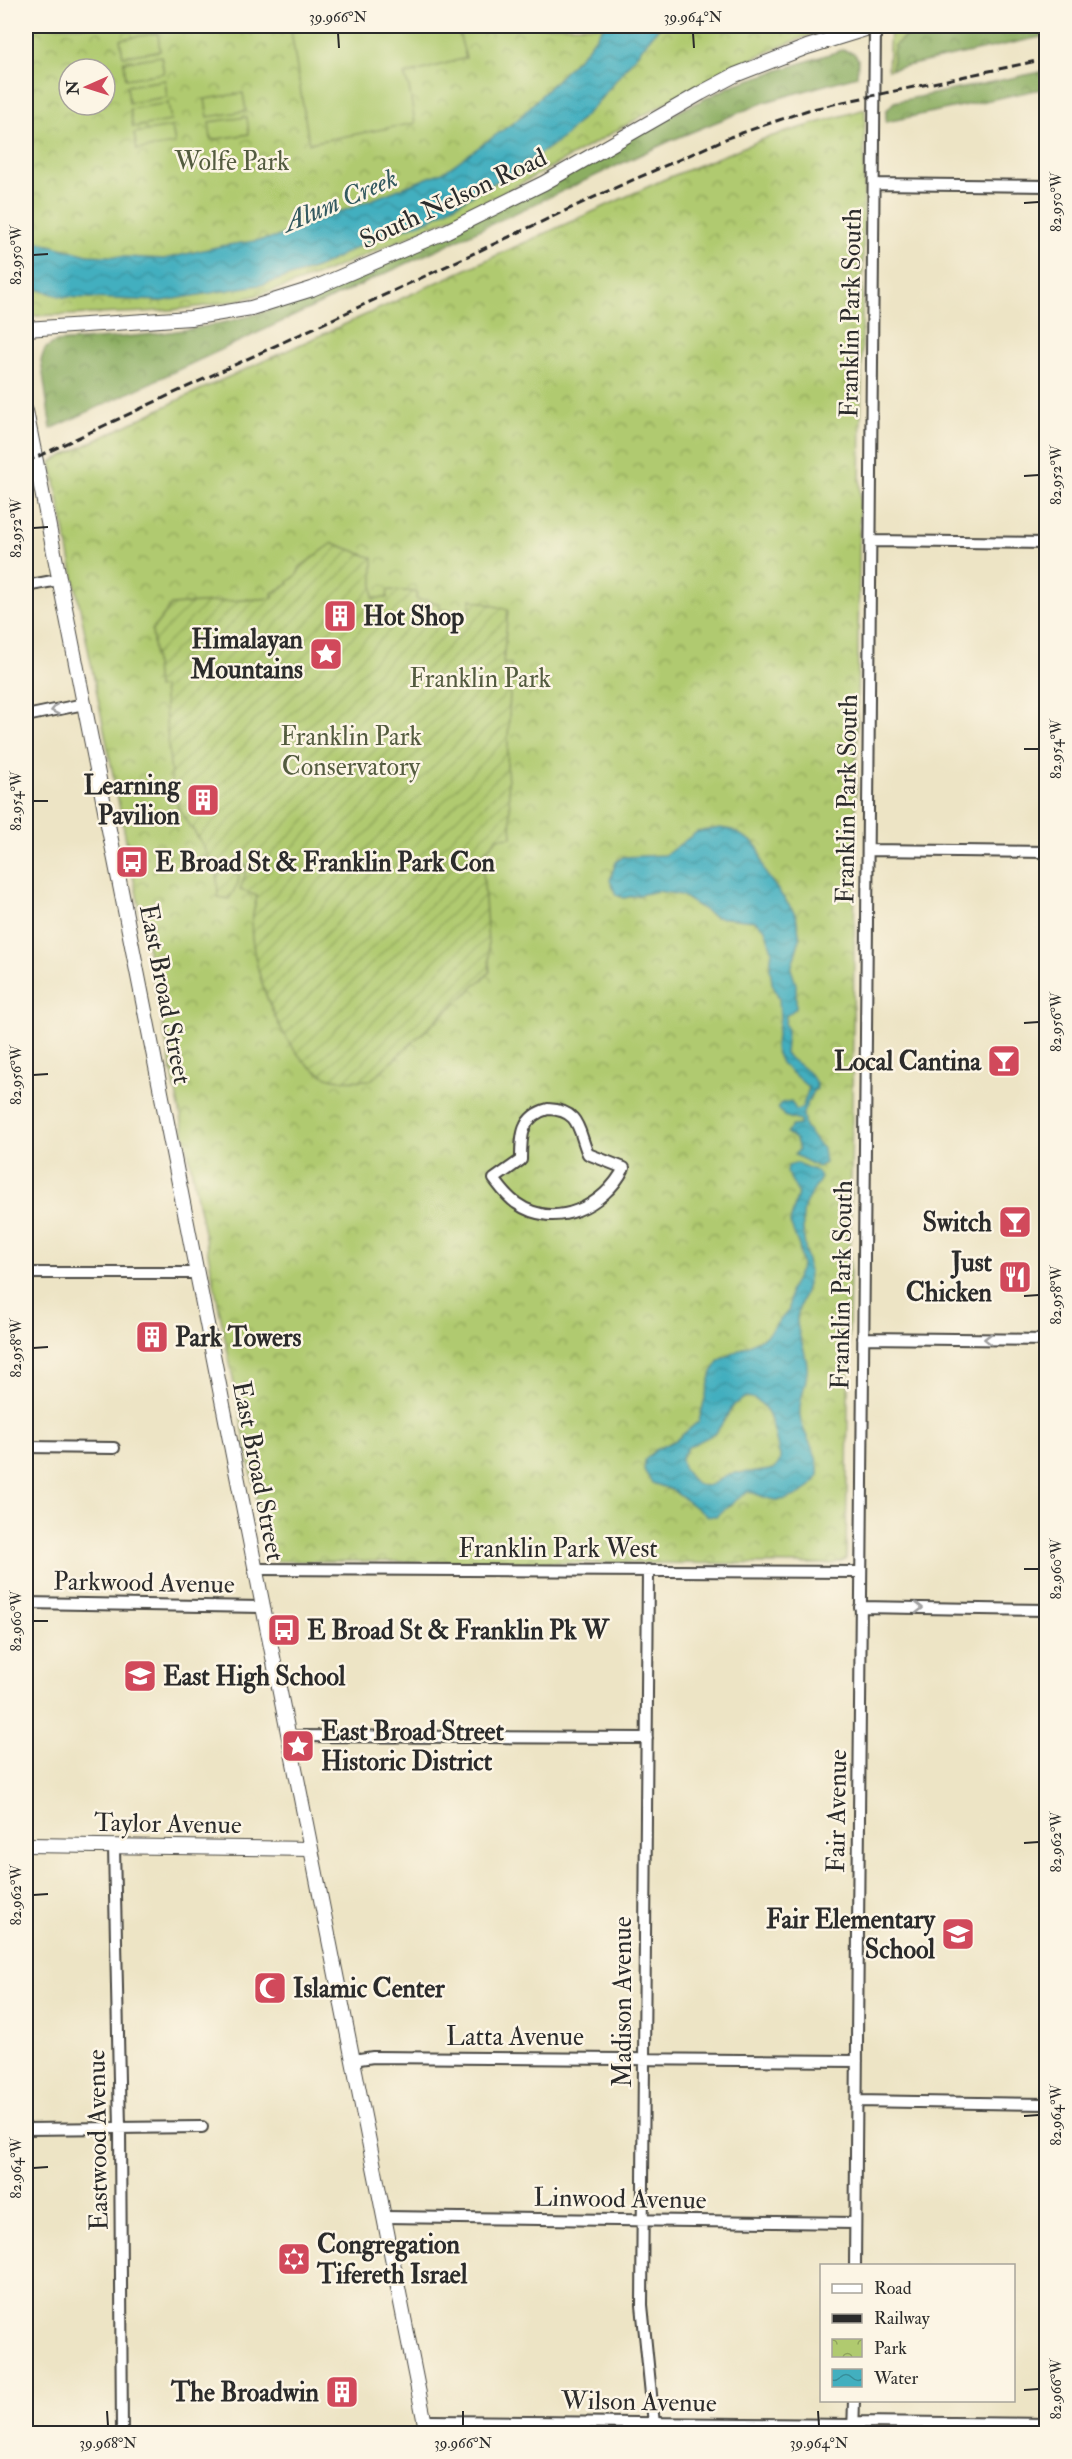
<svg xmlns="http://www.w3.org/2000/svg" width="1072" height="2459" font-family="'IM FELL Double Pica',serif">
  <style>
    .grass { fill: url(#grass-tufts); stroke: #6e7a4d; stroke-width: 1.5 }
    .forest { fill: url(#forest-crowns); stroke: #5c6c46; stroke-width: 1.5 }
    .park { fill: url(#park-crowns); stroke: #6e7a4d; stroke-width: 1.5; fill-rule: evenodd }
    .garden { fill: url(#garden-furrows); stroke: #6e7a4d; stroke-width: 1.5 }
    .pitch { fill: #b0ca6f; stroke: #6e7a4d; stroke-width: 1.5 }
    .water { fill: url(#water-waves); stroke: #366d75; stroke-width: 1.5; fill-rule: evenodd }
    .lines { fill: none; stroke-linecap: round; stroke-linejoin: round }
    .minor-casing { stroke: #484742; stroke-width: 14 }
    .major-casing { stroke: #484742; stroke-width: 16 }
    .minor { stroke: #fff; stroke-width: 10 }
    .major { stroke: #fff; stroke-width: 14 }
    .rail { stroke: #2b2b2b; stroke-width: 3; stroke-dasharray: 9 4.5; stroke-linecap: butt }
    .oneway { stroke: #a0a0a0 }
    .ticks { fill: none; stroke: #2b2b2b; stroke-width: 2 }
    .labels { text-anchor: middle; stroke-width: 5; stroke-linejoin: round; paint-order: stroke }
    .park-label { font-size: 26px; fill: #535b3f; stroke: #fcf5e5 }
    .street-label { font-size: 26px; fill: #2b2b2b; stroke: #fcf5e5 }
    .poi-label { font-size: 26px; font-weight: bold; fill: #2b2b2b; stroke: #fcf5e5; text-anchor: start }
    .water-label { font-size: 27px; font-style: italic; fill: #33595f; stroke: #fcf5e5 }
    .neatline { fill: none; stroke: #2b2b2b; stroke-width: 2 }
    .ticks-label { font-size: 15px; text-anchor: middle; fill: #2b2b2b }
  </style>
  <defs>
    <pattern id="grass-tufts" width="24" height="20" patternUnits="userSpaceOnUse" patternTransform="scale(1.5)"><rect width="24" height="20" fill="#b0ca6f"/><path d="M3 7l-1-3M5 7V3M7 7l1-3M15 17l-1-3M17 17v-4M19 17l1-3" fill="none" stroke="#8fa45b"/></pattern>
    <pattern id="forest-crowns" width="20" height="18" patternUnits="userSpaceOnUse" patternTransform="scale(1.5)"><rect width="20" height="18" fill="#8cae62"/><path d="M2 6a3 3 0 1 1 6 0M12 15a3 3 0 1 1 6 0" fill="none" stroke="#738e51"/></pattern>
    <pattern id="park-crowns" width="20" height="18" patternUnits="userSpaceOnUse" patternTransform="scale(1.5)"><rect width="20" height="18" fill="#b0ca6f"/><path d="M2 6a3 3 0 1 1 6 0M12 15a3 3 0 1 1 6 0" fill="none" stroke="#8fa45b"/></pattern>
    <pattern id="garden-furrows" width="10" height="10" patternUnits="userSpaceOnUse" patternTransform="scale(1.5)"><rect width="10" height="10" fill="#b0ca6f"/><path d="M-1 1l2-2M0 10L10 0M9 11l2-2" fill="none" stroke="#8fa45b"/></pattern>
    <pattern id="water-waves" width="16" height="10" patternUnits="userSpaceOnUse" patternTransform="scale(1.5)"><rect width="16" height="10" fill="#42afbf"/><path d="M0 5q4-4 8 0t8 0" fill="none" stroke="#378f9b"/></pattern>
  </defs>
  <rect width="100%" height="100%" fill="#fcf5e5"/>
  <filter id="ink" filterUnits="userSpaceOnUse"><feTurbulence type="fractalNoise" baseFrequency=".0167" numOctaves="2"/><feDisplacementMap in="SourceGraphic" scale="12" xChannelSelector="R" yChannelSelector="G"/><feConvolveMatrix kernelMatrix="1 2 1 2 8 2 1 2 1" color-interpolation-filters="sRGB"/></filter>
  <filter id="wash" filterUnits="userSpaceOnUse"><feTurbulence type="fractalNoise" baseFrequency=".008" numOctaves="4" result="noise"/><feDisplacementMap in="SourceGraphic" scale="24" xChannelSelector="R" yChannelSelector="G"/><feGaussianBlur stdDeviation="1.35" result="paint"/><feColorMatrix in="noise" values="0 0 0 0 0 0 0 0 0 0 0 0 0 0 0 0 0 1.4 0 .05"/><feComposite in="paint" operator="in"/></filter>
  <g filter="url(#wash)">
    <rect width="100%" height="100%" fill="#ede4c5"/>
    <path class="grass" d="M903 26H956L906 36 894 46 892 69 888 70 890 29Z"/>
    <path class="forest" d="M956 26H1046V36L892 69 894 46 906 36Z
      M842 50 854 53 858 59 857 76 765 102 672 140 51 429 41 360 45 349 55 342C135 337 216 332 291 302L733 85Z
      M1046 71V88L886 122V111L894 102Z"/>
    <path class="park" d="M26 26H837C721 62 621 132 514 187 467 211 418 233 370 253 327 272 284 290 238 300 170 315 99 313 30 316L26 292ZM69 69H105V105H69Z
      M865 109 846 1559 833 1564 278 1561 271 1558 267 1550 51 462 191 394 665 179 766 138Z"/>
    <path class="garden" d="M333 543 373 558V598H387L388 590 417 592 416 599 440 604 439 609 469 614 471 599 508 610 503 663 511 664 507 769 512 837 498 838 482 856 490 972 371 1080C359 1080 342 1082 330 1078 285 1063 256 980 252 937 250 923 254 910 257 896L240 890 248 866 210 863C204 840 187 825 177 805L180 803 172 786 163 687 157 688 152 630 171 605 273 598 272 593 289 584 288 582 297 575 300 567Z
      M226 868 239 875 238 883 229 899 218 897 217 875Z"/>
    <path class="pitch" d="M322 26H457L466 58 404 75 409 87 415 123 309 143 291 31Z
      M158 33 160 51 123 56 120 39Z
      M161 56 164 73 126 79 124 62Z
      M165 80 167 97 129 103 127 86Z
      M243 93 246 111 208 117 205 99Z
      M168 103 171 121 133 127 130 109Z
      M247 117 249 134 211 140 209 122Z
      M172 127 175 144 137 150 134 133Z"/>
    <path class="water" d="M604 26H660L598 102 563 138 513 172 429 220 366 242 319 267 265 284 163 301 63 297 26 286V239L88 255 164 259 221 246 274 238 445 171 517 120 586 50Z
      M720 828 732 830 753 842 759 849 764 871 796 915 800 938 791 969 796 984V1008L786 1016 785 1024 787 1030 785 1054C797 1065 815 1072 817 1089L813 1091 803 1113 805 1127C812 1134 813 1141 823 1148L825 1163 818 1167 795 1155 799 1149 796 1140 787 1133 792 1126 800 1125V1121L784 1116 778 1108 782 1103 791 1101 796 1110 802 1108 809 1088 781 1063 775 1049 780 1018 779 998 772 983 770 967 772 950 765 929 755 921 715 917 681 895 658 891 624 898 616 895 610 880 616 862 623 857 665 855 697 832Z
      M797 1163 816 1171 821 1177C817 1187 811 1193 806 1202 798 1218 807 1256 809 1274 808 1289 799 1302 797 1318 796 1336 809 1353 807 1372 806 1387 798 1400 800 1417 802 1434 824 1461 817 1478 813 1489 791 1500 779 1500 770 1501 757 1494 748 1491L716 1516H707L672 1490 652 1483 644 1470 645 1460 657 1449 676 1440 699 1421 712 1372 720 1360 766 1336 789 1310 790 1291 802 1266 799 1246 790 1223 798 1193 787 1172 788 1166ZM746 1397C772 1399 774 1435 780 1456 780 1461 779 1465 775 1468 767 1473 743 1472 733 1473 718 1476 706 1499 688 1475 684 1470 681 1465 681 1458L688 1447 716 1433 734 1405Z"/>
  </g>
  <g filter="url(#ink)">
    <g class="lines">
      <g class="minor-casing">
        <path id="minor" d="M874 184 1046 186
          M871 541 1046 543
          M26 586 58 580
          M26 716 84 704
          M868 850 1046 852
          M548 1109C581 1110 578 1131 588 1154L624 1168C605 1206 555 1231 516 1203 507 1197 501 1188 494 1179L521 1160C521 1136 521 1116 548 1109Z
          M26 1273H196
          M863 1338 1046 1340
          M26 1447 114 1448
          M254 1569 861 1572
          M648 1570 642 2305 655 2434
          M26 1603 262 1607
          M860 1607 1046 1610
          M288 1736 647 1738
          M114 1847 120 2128 122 2434
          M353 2060 373 2057 857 2061
          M856 2101 1046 2104
          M26 2129 202 2127
          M384 2217 855 2223
          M855 2266 875 26
          M425 2421 853 2425
          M853 2422 1046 2424
          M853 2434 854 2400"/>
      </g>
      <g class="major-casing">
        <path id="major" d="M26 329 190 318 251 308 312 289 447 231 544 183 701 93 735 75 807 47 875 26
          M26 411 427 2434
          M26 1845 311 1849"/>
      </g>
      <use href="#minor" class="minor"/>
      <use href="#major" class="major"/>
      <path class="rail" d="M26 462 599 195 730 137 808 110 843 102 1046 59"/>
    </g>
    <defs><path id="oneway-chevron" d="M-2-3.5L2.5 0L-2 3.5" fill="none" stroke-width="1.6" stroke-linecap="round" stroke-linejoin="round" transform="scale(1.5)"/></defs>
    <g class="oneway">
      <use href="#oneway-chevron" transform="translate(55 710) rotate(169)"/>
      <use href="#oneway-chevron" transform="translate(988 1339) rotate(-179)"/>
      <use href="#oneway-chevron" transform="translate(919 1608) rotate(1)"/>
    </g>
  </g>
  <path class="ticks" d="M338 33 339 48M693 33 694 48M1024 203 1039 202M33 255 48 254M1024 476 1039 475M33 528 48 527M1024 749H1039M33 801H48M1024 1023 1039 1022M33 1075 48 1074M1024 1296 1039 1295M33 1348 48 1347M1024 1569H1039M33 1621H48M1024 1843 1039 1842M33 1895 48 1894M1024 2116 1039 2115M33 2168 48 2167M1024 2390 1039 2389M107 2411 108 2426M463 2411V2426M818 2411 819 2426"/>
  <defs>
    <g id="building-square" transform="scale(1.725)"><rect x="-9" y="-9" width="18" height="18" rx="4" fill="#d1495b" stroke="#fcf5e5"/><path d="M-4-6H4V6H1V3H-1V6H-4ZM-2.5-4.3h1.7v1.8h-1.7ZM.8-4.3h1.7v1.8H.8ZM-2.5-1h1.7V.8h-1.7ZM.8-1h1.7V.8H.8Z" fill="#fff"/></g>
    <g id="sight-square" transform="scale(1.725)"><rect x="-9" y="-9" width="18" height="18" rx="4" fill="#d1495b" stroke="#fcf5e5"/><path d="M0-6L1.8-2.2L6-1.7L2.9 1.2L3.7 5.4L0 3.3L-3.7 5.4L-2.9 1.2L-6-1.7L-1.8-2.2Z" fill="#fff"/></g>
    <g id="bus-square" transform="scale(1.725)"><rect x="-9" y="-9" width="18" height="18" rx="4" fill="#d1495b" stroke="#fcf5e5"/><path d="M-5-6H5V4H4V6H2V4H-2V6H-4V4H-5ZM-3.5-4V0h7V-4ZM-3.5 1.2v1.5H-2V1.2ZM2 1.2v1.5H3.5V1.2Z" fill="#fff"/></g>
    <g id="bar-square" transform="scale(1.725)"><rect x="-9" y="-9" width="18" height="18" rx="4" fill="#d1495b" stroke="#fcf5e5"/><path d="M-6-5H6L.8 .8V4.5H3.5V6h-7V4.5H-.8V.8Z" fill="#fff"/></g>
    <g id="restaurant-square" transform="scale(1.725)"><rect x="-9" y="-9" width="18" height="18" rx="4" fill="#d1495b" stroke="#fcf5e5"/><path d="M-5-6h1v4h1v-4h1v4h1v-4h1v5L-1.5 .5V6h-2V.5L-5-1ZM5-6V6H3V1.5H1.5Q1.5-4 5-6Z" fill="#fff"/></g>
    <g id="school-square" transform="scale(1.725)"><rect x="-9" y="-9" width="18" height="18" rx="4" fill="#d1495b" stroke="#fcf5e5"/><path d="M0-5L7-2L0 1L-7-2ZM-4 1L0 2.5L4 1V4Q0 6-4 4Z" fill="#fff"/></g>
    <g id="mosque-square" transform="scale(1.725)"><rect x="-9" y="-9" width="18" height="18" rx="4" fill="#d1495b" stroke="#fcf5e5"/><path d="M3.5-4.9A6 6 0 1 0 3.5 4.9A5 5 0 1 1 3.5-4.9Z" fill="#fff"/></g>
    <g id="synagogue-square" transform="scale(1.725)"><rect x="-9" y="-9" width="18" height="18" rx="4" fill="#d1495b" stroke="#fcf5e5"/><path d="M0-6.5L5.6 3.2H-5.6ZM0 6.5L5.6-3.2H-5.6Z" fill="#fff"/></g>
  </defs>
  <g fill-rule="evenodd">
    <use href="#building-square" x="340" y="616"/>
    <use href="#sight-square" x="326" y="654"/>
    <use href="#building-square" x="203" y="800"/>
    <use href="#bus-square" x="132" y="862"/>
    <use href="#bar-square" x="1004" y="1061"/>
    <use href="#bar-square" x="1015" y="1222"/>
    <use href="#restaurant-square" x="1015" y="1277"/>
    <use href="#building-square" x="152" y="1337"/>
    <use href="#bus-square" x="284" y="1630"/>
    <use href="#school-square" x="140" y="1676"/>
    <use href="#sight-square" x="298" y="1746"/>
    <use href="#school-square" x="958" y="1934"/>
    <use href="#mosque-square" x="270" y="1988"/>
    <use href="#synagogue-square" x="294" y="2259"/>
    <use href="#building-square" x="342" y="2392"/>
  </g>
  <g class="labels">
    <g class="park-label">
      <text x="232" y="170">Wolfe Park</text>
      <text x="480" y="687">Franklin Park</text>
      <text x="351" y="745">Franklin Park<tspan x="351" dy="30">Conservatory</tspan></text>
    </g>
    <g class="street-label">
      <text transform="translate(453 198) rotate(-25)" y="9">South Nelson Road</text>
      <text transform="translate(850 313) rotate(-89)" y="9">Franklin Park South</text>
      <text transform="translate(846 799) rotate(-89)" y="9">Franklin Park South</text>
      <text transform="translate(166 994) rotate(79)" y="9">East Broad Street</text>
      <text transform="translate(841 1285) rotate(-89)" y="9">Franklin Park South</text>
      <text transform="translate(259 1471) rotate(79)" y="9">East Broad Street</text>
      <text x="558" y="1557">Franklin Park West</text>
      <text transform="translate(144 1582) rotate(1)" y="9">Parkwood Avenue</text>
      <text transform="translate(836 1811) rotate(-89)" y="9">Fair Avenue</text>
      <text transform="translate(168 1823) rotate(1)" y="9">Taylor Avenue</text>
      <text transform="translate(622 2002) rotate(-90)" y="9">Madison Avenue</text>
      <text x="515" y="2045">Latta Avenue</text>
      <text transform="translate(97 2140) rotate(-91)" y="9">Eastwood Avenue</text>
      <text transform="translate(620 2198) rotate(1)" y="9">Linwood Avenue</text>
      <text transform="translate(639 2401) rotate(1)" y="9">Wilson Avenue</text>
    </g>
    <g class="poi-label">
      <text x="363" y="625">Hot Shop</text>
      <text x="303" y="648" text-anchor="end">Himalayan<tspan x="303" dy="30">Mountains</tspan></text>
      <text x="180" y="794" text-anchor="end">Learning<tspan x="180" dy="30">Pavilion</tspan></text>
      <text x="155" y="871">E Broad St &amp; Franklin Park Con</text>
      <text x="981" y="1070" text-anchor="end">Local Cantina</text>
      <text x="992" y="1231" text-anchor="end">Switch</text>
      <text x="992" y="1271" text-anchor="end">Just<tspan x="992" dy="30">Chicken</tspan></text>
      <text x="175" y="1346">Park Towers</text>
      <text x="307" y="1639">E Broad St &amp; Franklin Pk W</text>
      <text x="163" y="1685">East High School</text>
      <text x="321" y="1740">East Broad Street<tspan x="321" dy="30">Historic District</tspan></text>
      <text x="935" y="1928" text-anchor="end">Fair Elementary<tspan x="935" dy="30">School</tspan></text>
      <text x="293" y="1997">Islamic Center</text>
      <text x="317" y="2253">Congregation<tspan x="317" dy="30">Tifereth Israel</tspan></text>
      <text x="319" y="2401" text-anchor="end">The Broadwin</text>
    </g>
    <g class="water-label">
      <text transform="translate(340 200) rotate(-23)" y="9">Alum Creek</text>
    </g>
  </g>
  <rect width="1072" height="2459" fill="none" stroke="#fcf5e5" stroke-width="66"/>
  <rect x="820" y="2264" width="195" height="138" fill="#fcf5e5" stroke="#a8a49b" stroke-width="1.5"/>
  <rect x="832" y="2284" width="30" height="9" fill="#ffffff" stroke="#a8a49b" stroke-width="1.5"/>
  <text x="874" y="2294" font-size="18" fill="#2b2b2b">Road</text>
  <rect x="832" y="2314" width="30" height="9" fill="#2b2b2b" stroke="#a8a49b" stroke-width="1.5"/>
  <text x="874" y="2324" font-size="18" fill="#2b2b2b">Railway</text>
  <rect x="832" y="2339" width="30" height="18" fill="url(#park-crowns)" stroke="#a8a49b" stroke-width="1.5"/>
  <text x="874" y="2354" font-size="18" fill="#2b2b2b">Park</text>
  <rect x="832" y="2369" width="30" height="18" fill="url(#water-waves)" stroke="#a8a49b" stroke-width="1.5"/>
  <text x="874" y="2384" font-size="18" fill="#2b2b2b">Water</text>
  <g transform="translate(87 87) rotate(267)"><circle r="28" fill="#fcf5e5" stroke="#a8a49b" stroke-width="1.5"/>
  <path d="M0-4.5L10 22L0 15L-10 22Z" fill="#d1495b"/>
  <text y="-9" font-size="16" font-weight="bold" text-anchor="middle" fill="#2b2b2b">N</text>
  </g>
  <rect x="33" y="33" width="1006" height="2393" class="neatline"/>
  <g class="ticks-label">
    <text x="338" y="22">39.966°N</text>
    <text x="693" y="22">39.964°N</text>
    <text transform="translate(1056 202) rotate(-90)" y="5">82.950°W</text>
    <text transform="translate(16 255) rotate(-90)" y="5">82.950°W</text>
    <text transform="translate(1056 475) rotate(-90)" y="5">82.952°W</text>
    <text transform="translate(16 528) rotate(-90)" y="5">82.952°W</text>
    <text transform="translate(1056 749) rotate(-90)" y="5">82.954°W</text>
    <text transform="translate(16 801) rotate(-90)" y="5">82.954°W</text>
    <text transform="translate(1056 1022) rotate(-90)" y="5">82.956°W</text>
    <text transform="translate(16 1075) rotate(-90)" y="5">82.956°W</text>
    <text transform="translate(1056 1295) rotate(-90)" y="5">82.958°W</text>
    <text transform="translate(16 1348) rotate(-90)" y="5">82.958°W</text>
    <text transform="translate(1056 1569) rotate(-90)" y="5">82.960°W</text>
    <text transform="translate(16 1621) rotate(-90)" y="5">82.960°W</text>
    <text transform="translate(1056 1842) rotate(-90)" y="5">82.962°W</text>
    <text transform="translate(16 1895) rotate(-90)" y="5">82.962°W</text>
    <text transform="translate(1056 2115) rotate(-90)" y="5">82.964°W</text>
    <text transform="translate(16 2168) rotate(-90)" y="5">82.964°W</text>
    <text transform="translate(1056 2389) rotate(-90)" y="5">82.966°W</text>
    <text x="108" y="2448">39.968°N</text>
    <text x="463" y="2448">39.966°N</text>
    <text x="819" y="2448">39.964°N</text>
  </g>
</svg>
